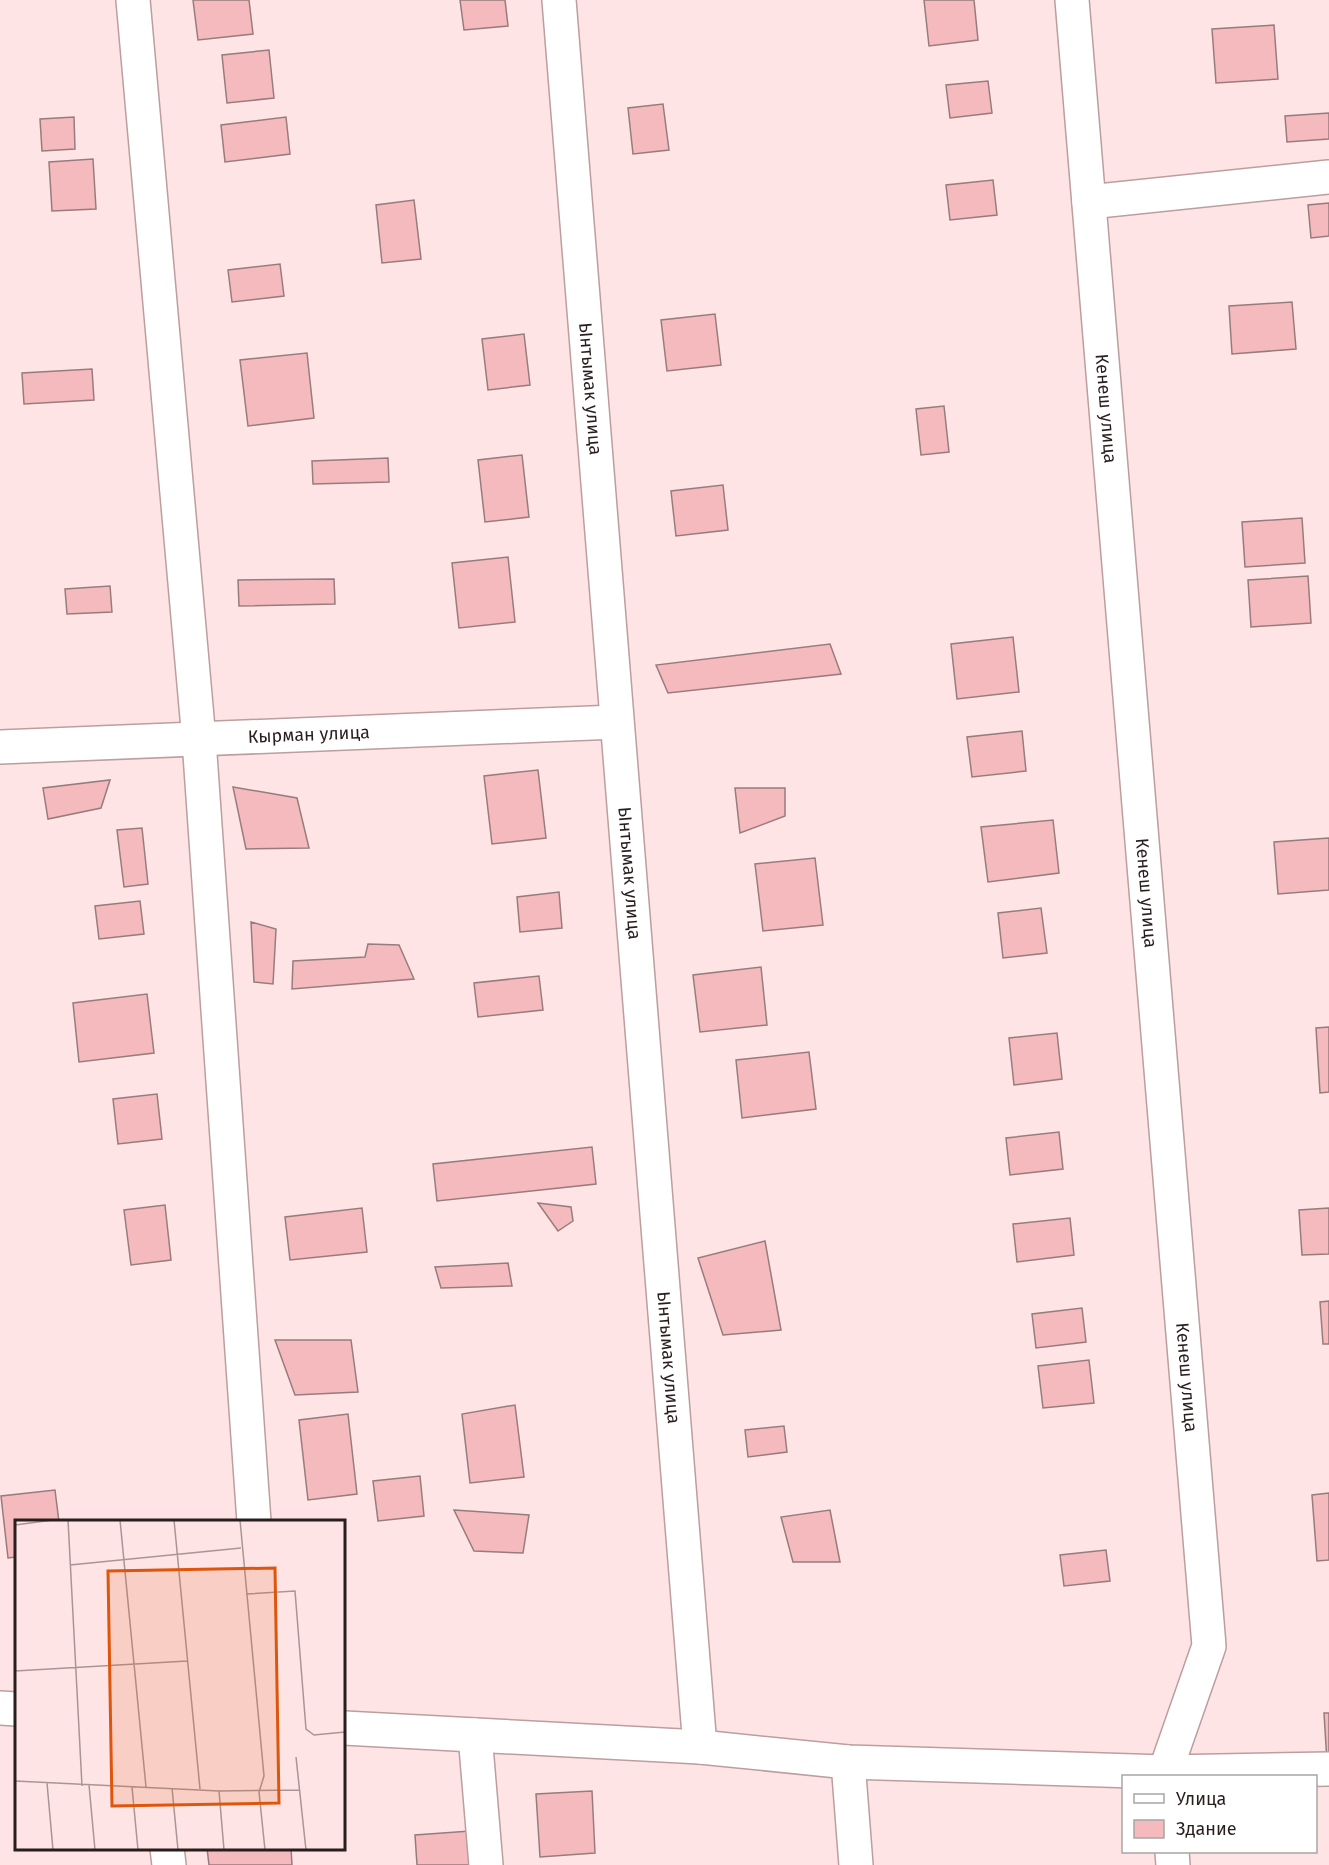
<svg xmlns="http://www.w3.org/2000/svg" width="1329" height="1865" font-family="'Fira Sans',sans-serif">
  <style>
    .building { fill: #f5babd; stroke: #987c7d; stroke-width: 1.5 }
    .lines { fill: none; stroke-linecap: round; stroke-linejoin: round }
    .minor-casing { stroke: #bc9e9f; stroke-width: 36 }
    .minor { stroke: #fff; stroke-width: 33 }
    .labels { text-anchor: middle; stroke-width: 4.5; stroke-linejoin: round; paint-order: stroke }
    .street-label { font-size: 18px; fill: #291e1e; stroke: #fff }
    .inset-road { fill: none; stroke: #a99595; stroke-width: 1.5 }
    .view { fill: #de560d; fill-opacity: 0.15; stroke: #de560d; stroke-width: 3 }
    .inset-edge { fill: none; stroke: #291e1e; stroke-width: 3 }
  </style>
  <rect width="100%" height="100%" fill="#fee4e5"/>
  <path class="building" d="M193 0H249L253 34 198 40Z
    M460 0H505L508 26 464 30Z
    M924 0H974L978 40 929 46Z
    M1274 25 1278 79 1216 83 1212 29Z
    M269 50 274 98 227 103 222 55Z
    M988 81 992 113 950 118 946 85Z
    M663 104 669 150 633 154 628 108Z
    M1329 113V139L1287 142 1285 116Z
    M74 117 75 149 42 151 40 119Z
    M286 117 290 154 225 162 221 125Z
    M93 159 96 209 52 211 49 162Z
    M993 180 997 215 950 220 946 185Z
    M414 200 421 259 382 263 376 205Z
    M1329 203V236L1311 238 1308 205Z
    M280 264 284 296 232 302 228 270Z
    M1292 302 1296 349 1232 354 1229 306Z
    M715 314 721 365 667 371 661 320Z
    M524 334 530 385 488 390 482 339Z
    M307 353 314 418 248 426 240 360Z
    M92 369 94 400 24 404 22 373Z
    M944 406 949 452 921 455 916 409Z
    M522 455 529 517 485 522 478 460Z
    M388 458 389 482 313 484 312 461Z
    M723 485 728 530 676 536 671 491Z
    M1302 518 1305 563 1245 567 1242 522Z
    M508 557 515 622 459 628 452 563Z
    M1308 576 1311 623 1251 627 1248 580Z
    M334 579 335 604 239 606 238 580Z
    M110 586 112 612 67 614 65 589Z
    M1013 637 1019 692 957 699 951 644Z
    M830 644 841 674 668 693 656 665Z
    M1022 731 1026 771 972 777 967 737Z
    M538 770 546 838 492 844 484 776Z
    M110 780 101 808 48 819 43 788Z
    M233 787 297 798 309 848 246 849Z
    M735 788H785V816L740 833Z
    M1053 820 1059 873 988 882 981 827Z
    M142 828 148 884 124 887 117 830Z
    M1329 838V890L1278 894 1274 842Z
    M815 858 823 925 763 931 755 864Z
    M559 892 562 928 520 932 517 897Z
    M140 901 144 934 99 939 95 906Z
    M1041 908 1047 953 1003 958 998 913Z
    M251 922 276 929 273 984 254 982Z
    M368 944 399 945 414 979 292 989 293 961 365 957Z
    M761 967 767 1025 700 1032 693 975Z
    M539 976 543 1010 478 1017 474 983Z
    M147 994 154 1053 79 1062 73 1003Z
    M1329 1027V1092L1320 1093 1316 1028Z
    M1057 1033 1062 1079 1014 1085 1009 1038Z
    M809 1052 816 1109 742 1118 736 1060Z
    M157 1094 162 1139 118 1144 113 1099Z
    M1059 1132 1063 1169 1010 1175 1006 1138Z
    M592 1147 596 1184 437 1201 433 1164Z
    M538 1203 571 1207 573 1221 558 1231Z
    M165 1205 171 1260 131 1265 124 1210Z
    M362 1208 367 1252 290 1260 285 1217Z
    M1329 1208V1254L1302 1255 1299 1210Z
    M1070 1218 1074 1255 1017 1262 1013 1224Z
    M765 1241 781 1330 723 1335 698 1258Z
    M508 1263 512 1286 441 1288 435 1267Z
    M1329 1301V1344H1323L1320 1302Z
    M1082 1308 1086 1342 1036 1348 1032 1314Z
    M275 1340H351L358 1392 295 1395Z
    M1089 1360 1094 1403 1043 1408 1038 1366Z
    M515 1405 524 1477 470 1483 462 1414Z
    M348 1414 357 1494 308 1500 299 1420Z
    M784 1426 787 1452 748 1457 745 1430Z
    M420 1476 424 1516 378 1521 373 1481Z
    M55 1490 59 1522H16V1557L8 1558 1 1496Z
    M1329 1493V1560L1317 1561 1312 1495Z
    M454 1510 529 1515 523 1553 474 1551Z
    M830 1510 840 1562H793L781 1517Z
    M1106 1550 1110 1581 1064 1586 1060 1555Z
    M1324 1713H1329V1762H1327Z
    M592 1791 595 1853 540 1857 536 1794Z
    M470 1831 473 1865H417L415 1835Z
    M207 1848H291L292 1865H209Z"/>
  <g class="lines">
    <g class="minor-casing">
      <g id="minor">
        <path d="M133 0 199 740 254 1522"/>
        <path id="s1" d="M559 0 700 1747"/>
        <path id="s2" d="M1072 0 1209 1646 1165 1772 1166 1776"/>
        <path d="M1089 202 1329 177"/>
        <path id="s3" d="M0 747 616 722"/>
        <path d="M0 1708 16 1709"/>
        <path d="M344 1728 700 1747 848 1762 1165 1772 1329 1769"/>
        <path d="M475 1735 486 1865"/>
        <path d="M848 1762 856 1865"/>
        <path d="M167 1848 169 1865"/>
        <path d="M1172 1852 1173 1865"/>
      </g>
    </g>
    <use href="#minor" class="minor"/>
  </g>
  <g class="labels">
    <g class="street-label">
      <text dy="6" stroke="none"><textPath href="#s1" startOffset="390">Ынтымак улица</textPath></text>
      <text dy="6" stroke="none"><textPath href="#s2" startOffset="410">Кенеш улица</textPath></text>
      <text dy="6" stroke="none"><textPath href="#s3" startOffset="309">Кырман улица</textPath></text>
      <text dy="6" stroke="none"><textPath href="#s1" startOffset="876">Ынтымак улица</textPath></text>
      <text dy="6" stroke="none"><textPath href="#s2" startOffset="896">Кенеш улица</textPath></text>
      <text dy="6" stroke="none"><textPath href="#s1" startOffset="1362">Ынтымак улица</textPath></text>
      <text dy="6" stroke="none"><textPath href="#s2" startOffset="1382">Кенеш улица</textPath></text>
    </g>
  </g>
  <g transform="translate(15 1520)">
    <rect width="330" height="330" fill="#fee4e5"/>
    <path class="inset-road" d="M53 0 67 266M105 0 131 267M159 0 185 269M225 0 249 256 244 272 250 330M0 5 38 0M55 45 226 28M231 74 280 71 291 209 299 215 330 212M0 151 172 141M281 237 291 330M0 261 204 271 285 270M32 263 38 330M74 265 80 330M117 267 123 330M157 268 163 330M204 271 209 330"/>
    <path class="view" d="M260 48 264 283 97 286 93 51Z"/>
    <rect width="330" height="330" class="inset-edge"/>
  </g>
  <rect x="1122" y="1775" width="195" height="78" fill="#ffffff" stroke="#a9a5a5" stroke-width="1.5"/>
  <rect x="1134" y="1794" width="30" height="9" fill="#ffffff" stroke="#a9a5a5" stroke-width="1.5"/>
  <text x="1176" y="1805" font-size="18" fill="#291e1e">Улица</text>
  <rect x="1134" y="1820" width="30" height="18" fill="#f5babd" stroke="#a9a5a5" stroke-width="1.5"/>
  <text x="1176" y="1835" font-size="18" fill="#291e1e">Здание</text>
</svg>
